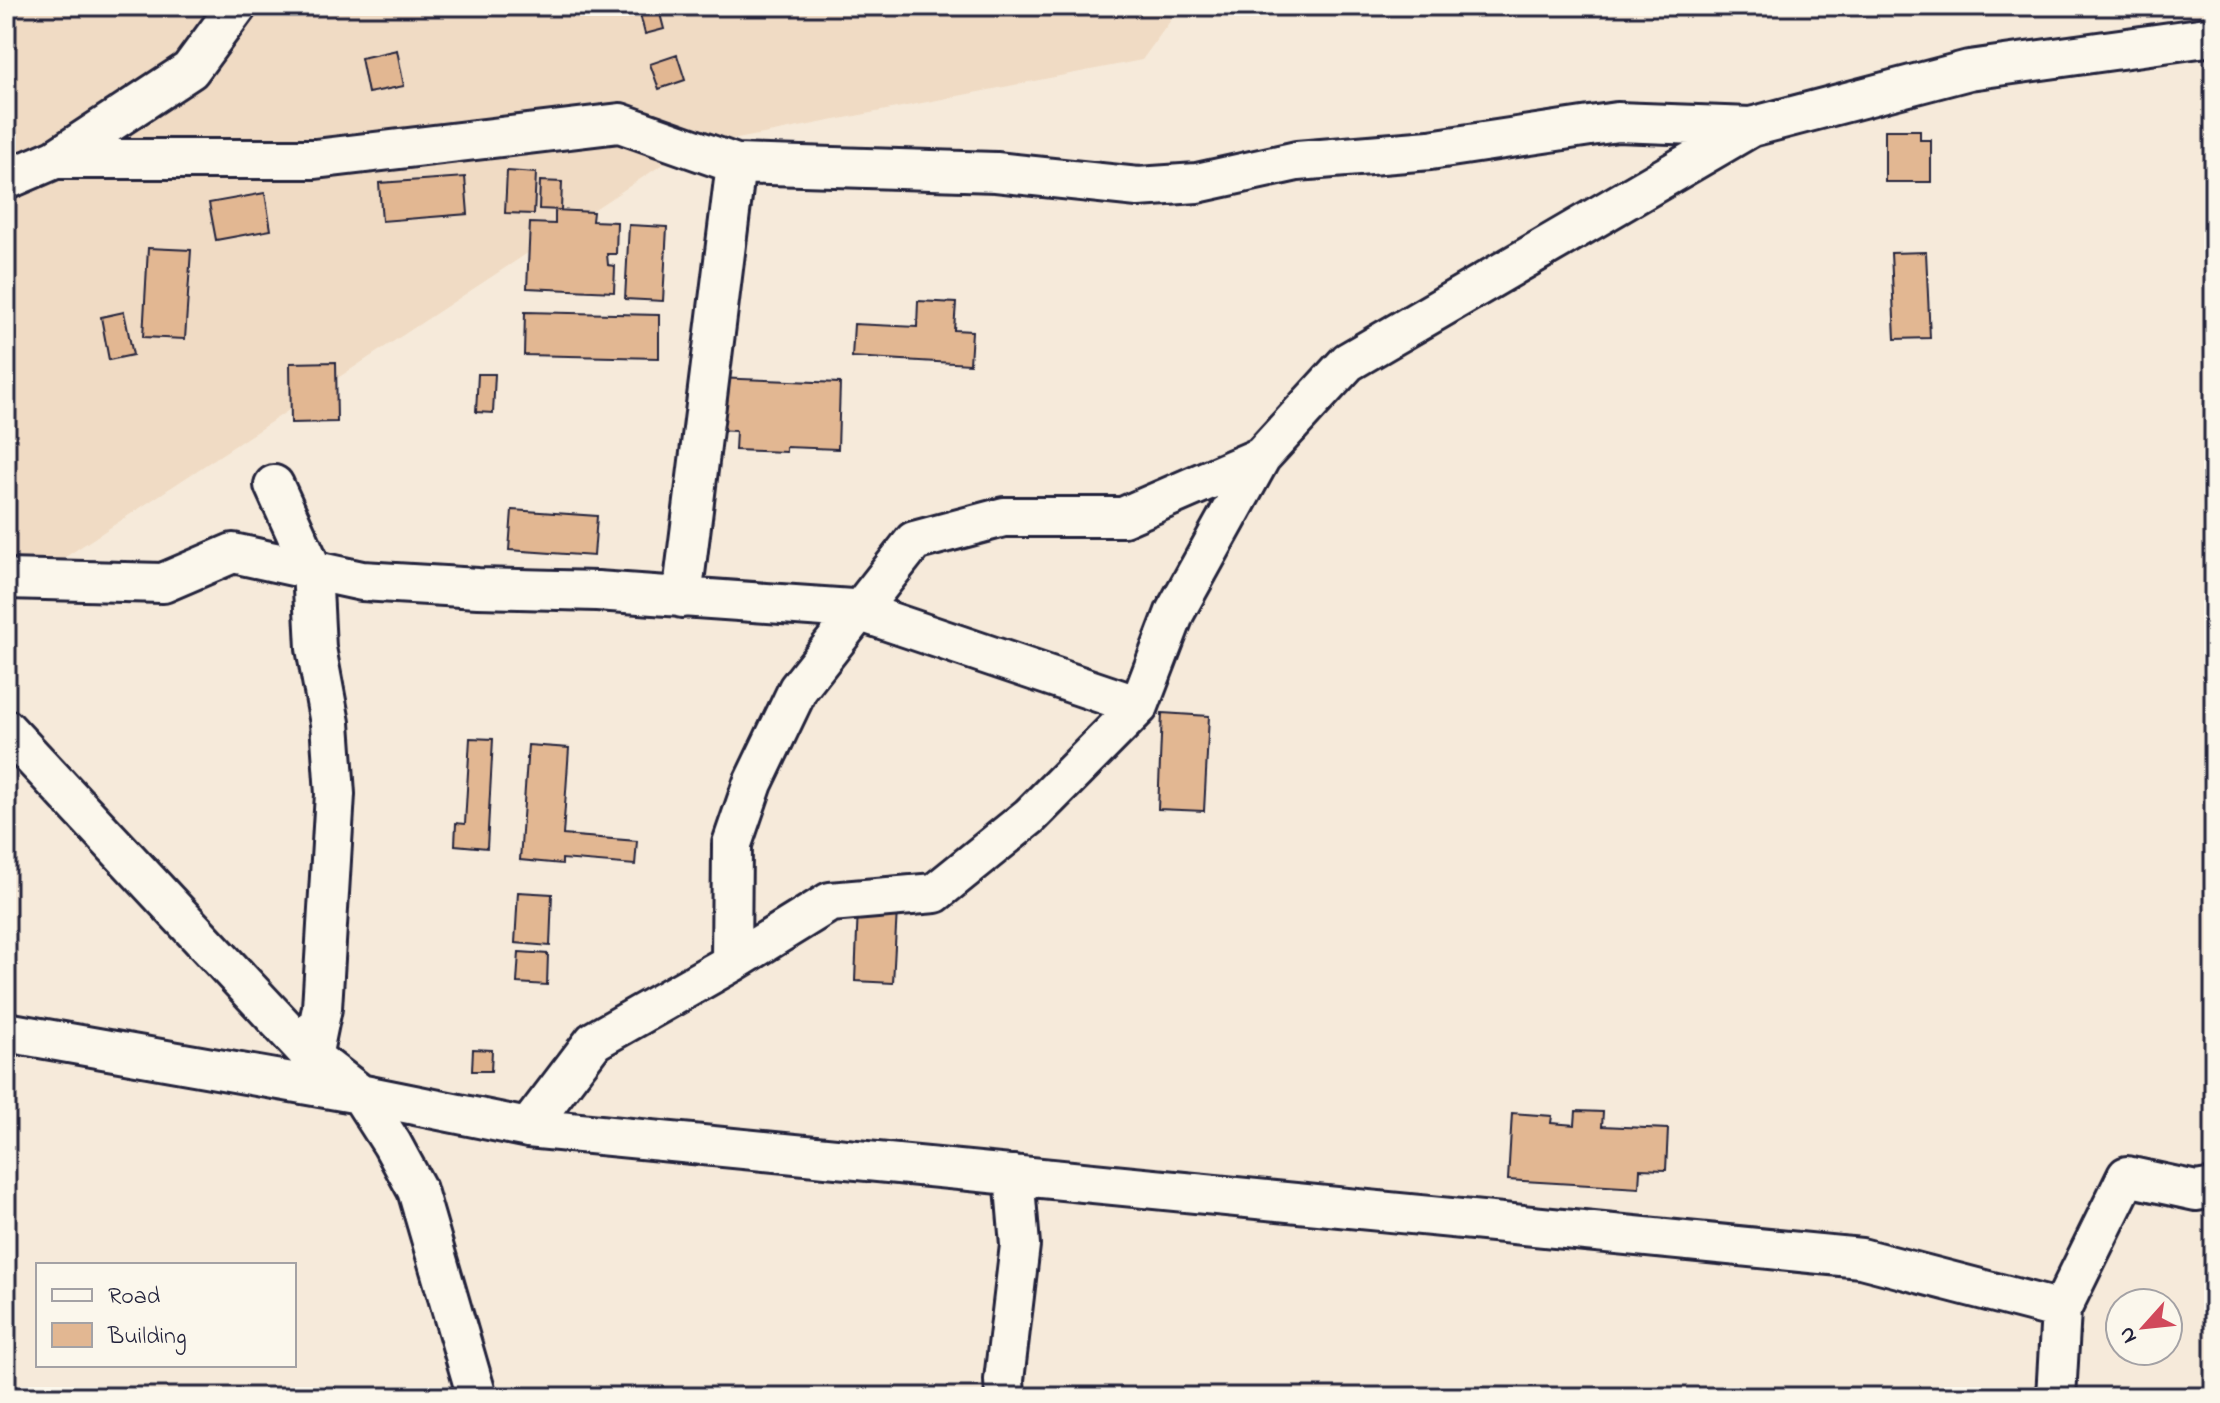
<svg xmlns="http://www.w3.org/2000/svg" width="2220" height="1403" font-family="'Indie Flower',sans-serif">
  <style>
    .built { fill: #f0dbc4 }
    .building { fill: #e2b792; stroke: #22223b; stroke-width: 2 }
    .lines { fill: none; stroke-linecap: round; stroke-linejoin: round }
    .minor-casing { stroke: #22223b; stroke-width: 44 }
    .minor { stroke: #fbf7ec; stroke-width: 38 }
  </style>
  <rect width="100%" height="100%" fill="#f6eada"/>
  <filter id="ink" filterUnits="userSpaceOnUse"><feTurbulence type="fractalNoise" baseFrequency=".0125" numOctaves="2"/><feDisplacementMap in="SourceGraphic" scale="16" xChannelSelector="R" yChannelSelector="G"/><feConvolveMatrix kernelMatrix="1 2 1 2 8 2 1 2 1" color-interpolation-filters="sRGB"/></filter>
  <g filter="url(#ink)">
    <path class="built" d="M6 6H1181L1142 60 686 149 6 596Z"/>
    <path class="building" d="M659 10 664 29 645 34 640 14Z
      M397 50 404 86 368 93 361 58Z
      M677 55 685 80 659 89 650 64Z
      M1885 130H1920V140H1931V182H1885Z
      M507 171 536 173 534 214 505 213Z
      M465 177 468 214 382 221 379 183Z
      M540 181 562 182 561 210 539 209Z
      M265 193 271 230 216 240 209 203Z
      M555 210 593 212 592 221 617 222 616 254H607L608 265 615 266 614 292 527 288 530 223 555 224Z
      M629 225 667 227 663 301 625 299Z
      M148 248 191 250 185 339 143 337Z
      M1926 252 1930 338 1895 339 1891 253Z
      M918 301 956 303 954 330 972 331 970 364 852 357 854 324 917 327Z
      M124 312 133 355 109 360 101 317Z
      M525 312 659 315V358L524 355Z
      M336 362 337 422 291 423 290 363Z
      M478 374H495L493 413 476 412Z
      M715 378 840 383 838 449 786 447V452L735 450 736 431 713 430Z
      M512 510 597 516 594 556 509 550Z
      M1162 713 1209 716 1204 811 1158 809Z
      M470 738 493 739 487 848 455 845 456 823 465 824Z
      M528 745 569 748 563 835 637 841 635 865 562 859V864L520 860Z
      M518 892 552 894 550 946 515 943Z
      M858 907 897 909 893 983 855 981Z
      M519 952 548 954 547 985 517 983Z
      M473 1049 492 1050 491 1071H472Z
      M1576 1111 1603 1112 1602 1126 1668 1129 1666 1170 1640 1169 1639 1188 1508 1180 1512 1113 1552 1116 1551 1123 1575 1125Z"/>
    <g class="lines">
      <g class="minor-casing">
        <path id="minor" d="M55 159H315L620 123 736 164 996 172 1138 187 1197 183 1297 161 1430 150 1617 122 1751 127 1969 70 2214 36
          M6 180 55 159 190 70 237 6
          M274 485 312 569 316 648 330 723 335 794 322 1008 312 1057
          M6 579 163 583 233 553 362 581 478 588 597 591 852 609 1139 706
          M682 598 736 164
          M6 729 312 1057 360 1094 392 1144 417 1190 477 1397
          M731 963 732 844 753 783 798 689 914 541 1004 517H1123L1261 457
          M6 1032 360 1094 528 1128 1861 1258 2061 1310 2056 1397
          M528 1128 594 1041 731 963 830 902 935 893 1030 816 1139 706 1175 612 1261 457 1348 362 1751 127
          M2061 1310 2127 1176 2196 1191 2214 1188
          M1005 1397 1004 1380 1020 1245 1014 1175"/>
      </g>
      <use href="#minor" class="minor"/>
    </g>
  </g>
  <rect width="2220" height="1403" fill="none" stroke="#fbf7ec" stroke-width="32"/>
  <rect x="16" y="16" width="2188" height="1371" fill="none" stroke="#22223b" stroke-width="3" filter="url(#ink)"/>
  <rect x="36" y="1263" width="260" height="104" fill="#fbf7ec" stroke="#a4a2a5" stroke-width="2"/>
  <rect x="52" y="1289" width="40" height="12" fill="#fbf7ec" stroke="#a4a2a5" stroke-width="2"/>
  <text x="108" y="1303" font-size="24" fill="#22223b">Road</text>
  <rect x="52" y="1323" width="40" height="24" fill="#e2b792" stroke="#a4a2a5" stroke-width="2"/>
  <text x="108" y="1343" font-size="24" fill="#22223b">Building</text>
  <g transform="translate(2144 1327) rotate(243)"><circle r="38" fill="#fbf7ec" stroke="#a4a2a5" stroke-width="2"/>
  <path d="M0-6L14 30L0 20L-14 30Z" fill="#d1495b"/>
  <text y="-12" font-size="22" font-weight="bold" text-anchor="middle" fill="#22223b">N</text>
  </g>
</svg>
